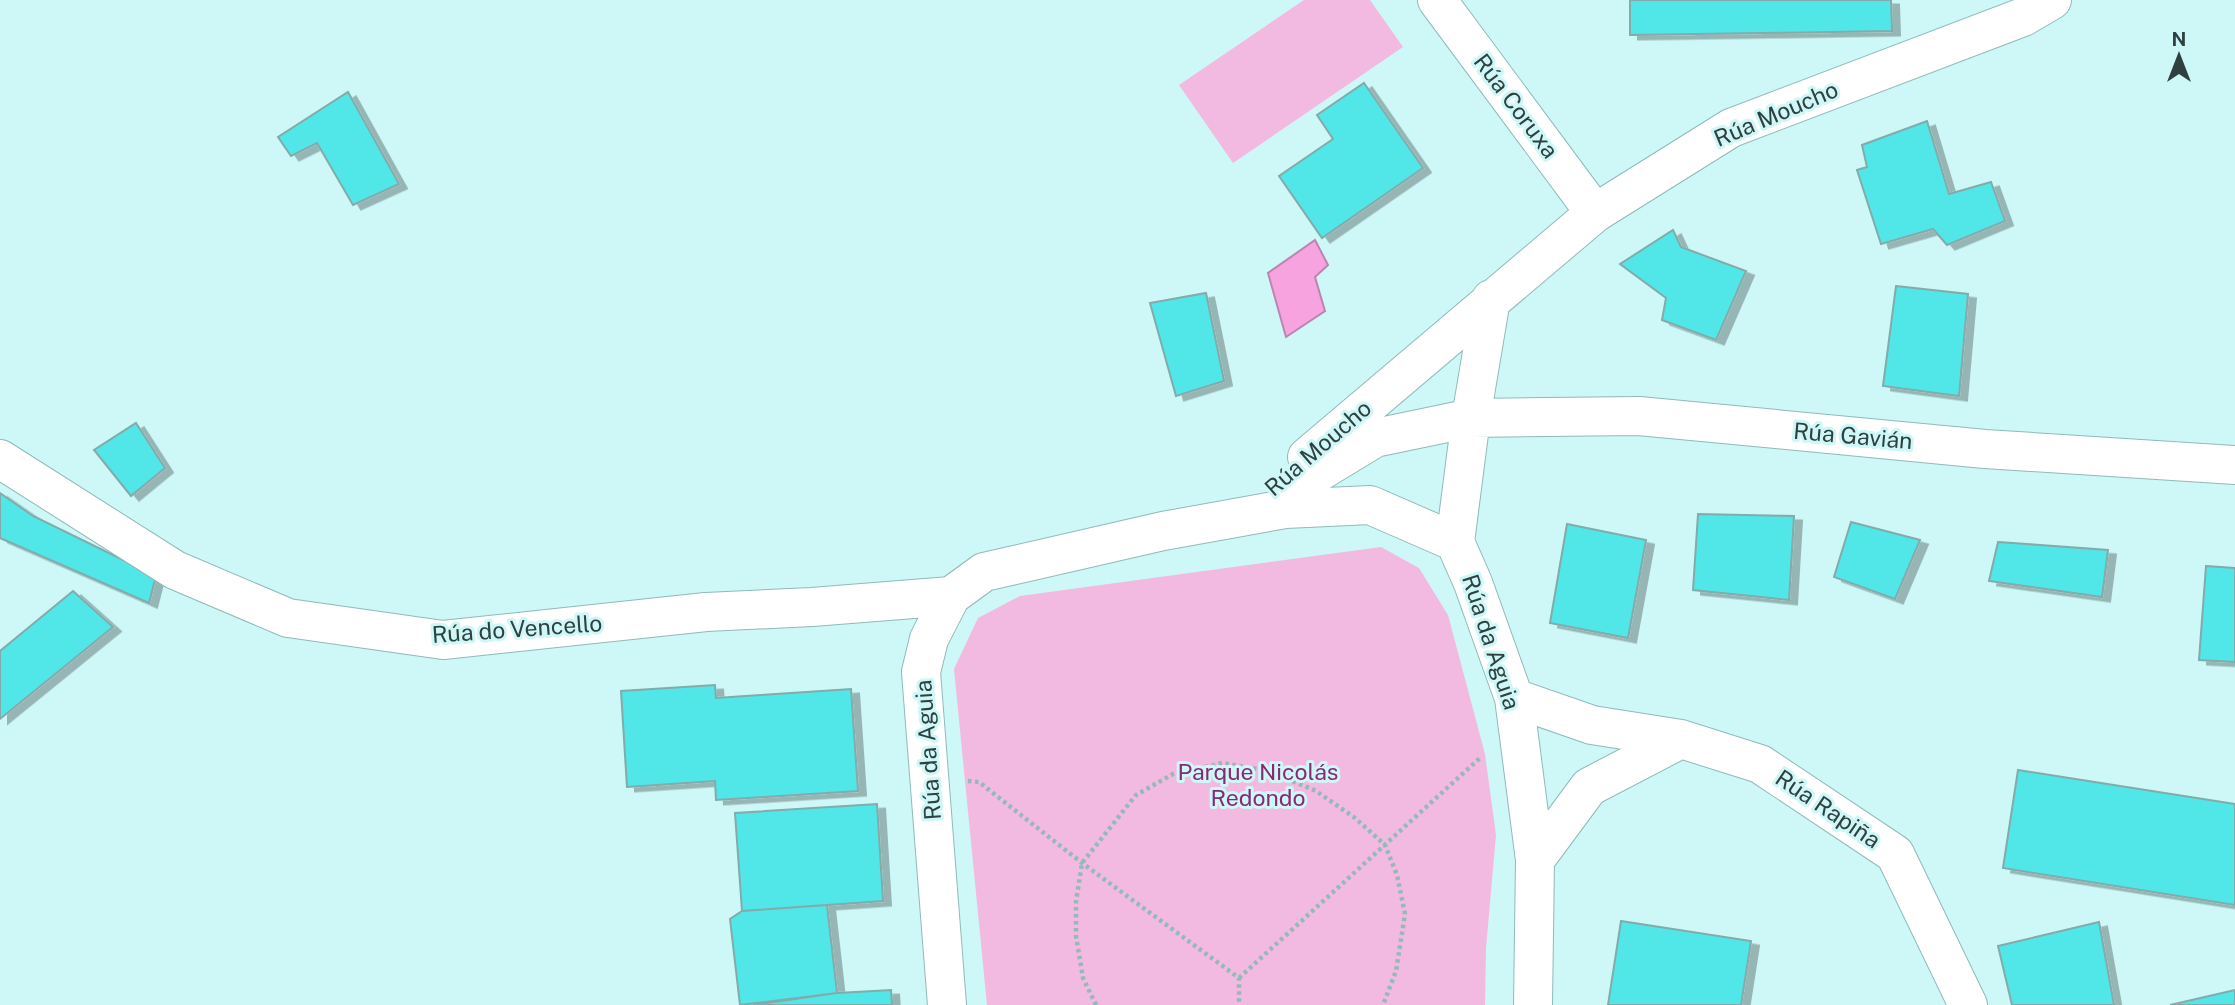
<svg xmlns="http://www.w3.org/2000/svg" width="2235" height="1005" font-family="'Public Sans',sans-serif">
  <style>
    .green { fill: #f3bae1 }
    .water { fill: #f7a3df; stroke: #bb85af; stroke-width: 2 }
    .building { fill: #51e6e7; stroke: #83abab; stroke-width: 2; filter: url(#shadow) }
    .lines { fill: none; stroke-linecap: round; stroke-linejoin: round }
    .minor-casing { stroke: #91b9b9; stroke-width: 40 }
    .path { stroke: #97b8b8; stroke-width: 4.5; stroke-dasharray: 3.5 3.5; stroke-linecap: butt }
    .minor { stroke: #fff; stroke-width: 38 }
    .labels { text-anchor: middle; stroke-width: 6; stroke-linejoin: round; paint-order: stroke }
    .street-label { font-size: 23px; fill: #304040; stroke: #cef7f7 }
    .park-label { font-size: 23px; fill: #882973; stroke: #cef7f7 }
  </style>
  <defs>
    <filter id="shadow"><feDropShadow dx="8" dy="4.5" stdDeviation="0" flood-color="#0004"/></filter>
  </defs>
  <rect width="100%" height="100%" fill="#cef7f7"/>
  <path class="green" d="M1304 0H1370L1403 47 1233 163 1179 85Z
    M1381 547 1419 568 1448 615 1485 754 1496 835 1486 948 1485 1005H987L954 669 978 618 1020 596Z"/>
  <path class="water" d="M1315 240 1328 265 1315 277 1325 311 1286 337 1268 273Z"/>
  <path class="building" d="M1630 0H1891L1892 31 1630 35Z
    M1364 83 1423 168 1322 238 1279 176 1333 139 1317 115Z
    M348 92 399 184 353 205 317 143 291 156 278 137Z
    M1927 121 1949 194 1991 182 2005 221 1947 245 1933 229 1881 244 1857 170 1867 167 1862 145Z
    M1673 230 1681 247 1746 271 1716 340 1662 320 1666 298 1620 264Z
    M1896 286 1968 294 1959 396 1883 386Z
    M1206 293 1224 381 1176 396 1150 303Z
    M136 423 165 468 131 496 94 450Z
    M0 493 33 516 156 576 149 603 0 538Z
    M1698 514 1794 516 1789 600 1693 590Z
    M1851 522 1920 540 1895 599 1834 577Z
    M1567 524 1646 540 1628 638 1550 623Z
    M1998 542 2108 550 2102 597 1989 581Z
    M2206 566 2235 568V662L2199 660Z
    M73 591 113 627 0 719V651Z
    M715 685 716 698 851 689 858 791 716 800 715 781 627 787 621 691Z
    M2018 770 2235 804V905L2003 868Z
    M877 804 883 901 742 911 735 813Z
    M827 905 837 993 740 1005 730 919 742 911Z
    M1621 921 1751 941 1741 1005H1608Z
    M2099 922 2114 1005H2012L1998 946Z
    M891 990 892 1005H753L837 993Z
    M2235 990V1005H2170Z"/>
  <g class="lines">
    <g class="minor-casing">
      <path id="minor" d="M1437 0 1595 213
        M1307 457 1595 213 1731 128 2023 17 2052 0
        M0 459 175 570 288 618 443 640 706 612 812 607 951 596
        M1285 509 1301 483 1375 438 1471 418 1639 416 1985 449 2235 465
        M1455 542 1471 418 1491 299
        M1514 698 1592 725 1681 739 1760 764 1895 854 1968 1005
        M1535 860 1589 787 1681 739
        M947 1005 921 672 929 639 951 596 984 572 1163 531 1285 509 1370 505 1455 542 1473 583 1514 698 1535 860 1533 1005"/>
    </g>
    <path class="path" d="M968 781 979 782 1082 863 1239 978V1005
      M1239 978 1481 757
      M1096 1005 1083 978 1076 936V902L1082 863 1136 795 1173 774 1222 763 1269 771 1316 791 1355 818 1385 845 1397 875 1405 914 1396 971 1383 1005"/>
    <use href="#minor" class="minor"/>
  </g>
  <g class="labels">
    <g class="street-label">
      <text transform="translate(1516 106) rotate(53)" y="8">Rúa Coruxa</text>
      <text transform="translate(1776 114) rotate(-23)" y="8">Rúa Moucho</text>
      <text transform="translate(1853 436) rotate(5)" y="8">Rúa Gavián</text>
      <text transform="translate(1318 448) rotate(-41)" y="8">Rúa Moucho</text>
      <text transform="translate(517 629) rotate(-4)" y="8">Rúa do Vencello</text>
      <text transform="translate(1491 642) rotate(72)" y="8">Rúa da Aguia</text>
      <text transform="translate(928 750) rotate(-94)" y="8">Rúa da Aguia</text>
      <text transform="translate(1828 809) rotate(34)" y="8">Rúa Rapiña</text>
    </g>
    <g class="park-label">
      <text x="1258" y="780">Parque Nicolás<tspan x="1258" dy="26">Redondo</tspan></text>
    </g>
  </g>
  <g transform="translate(2179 56)" stroke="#cef7f7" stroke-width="5" paint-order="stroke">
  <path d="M0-5L12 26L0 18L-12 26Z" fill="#304040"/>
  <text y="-10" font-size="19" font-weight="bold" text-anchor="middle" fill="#304040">N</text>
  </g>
</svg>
